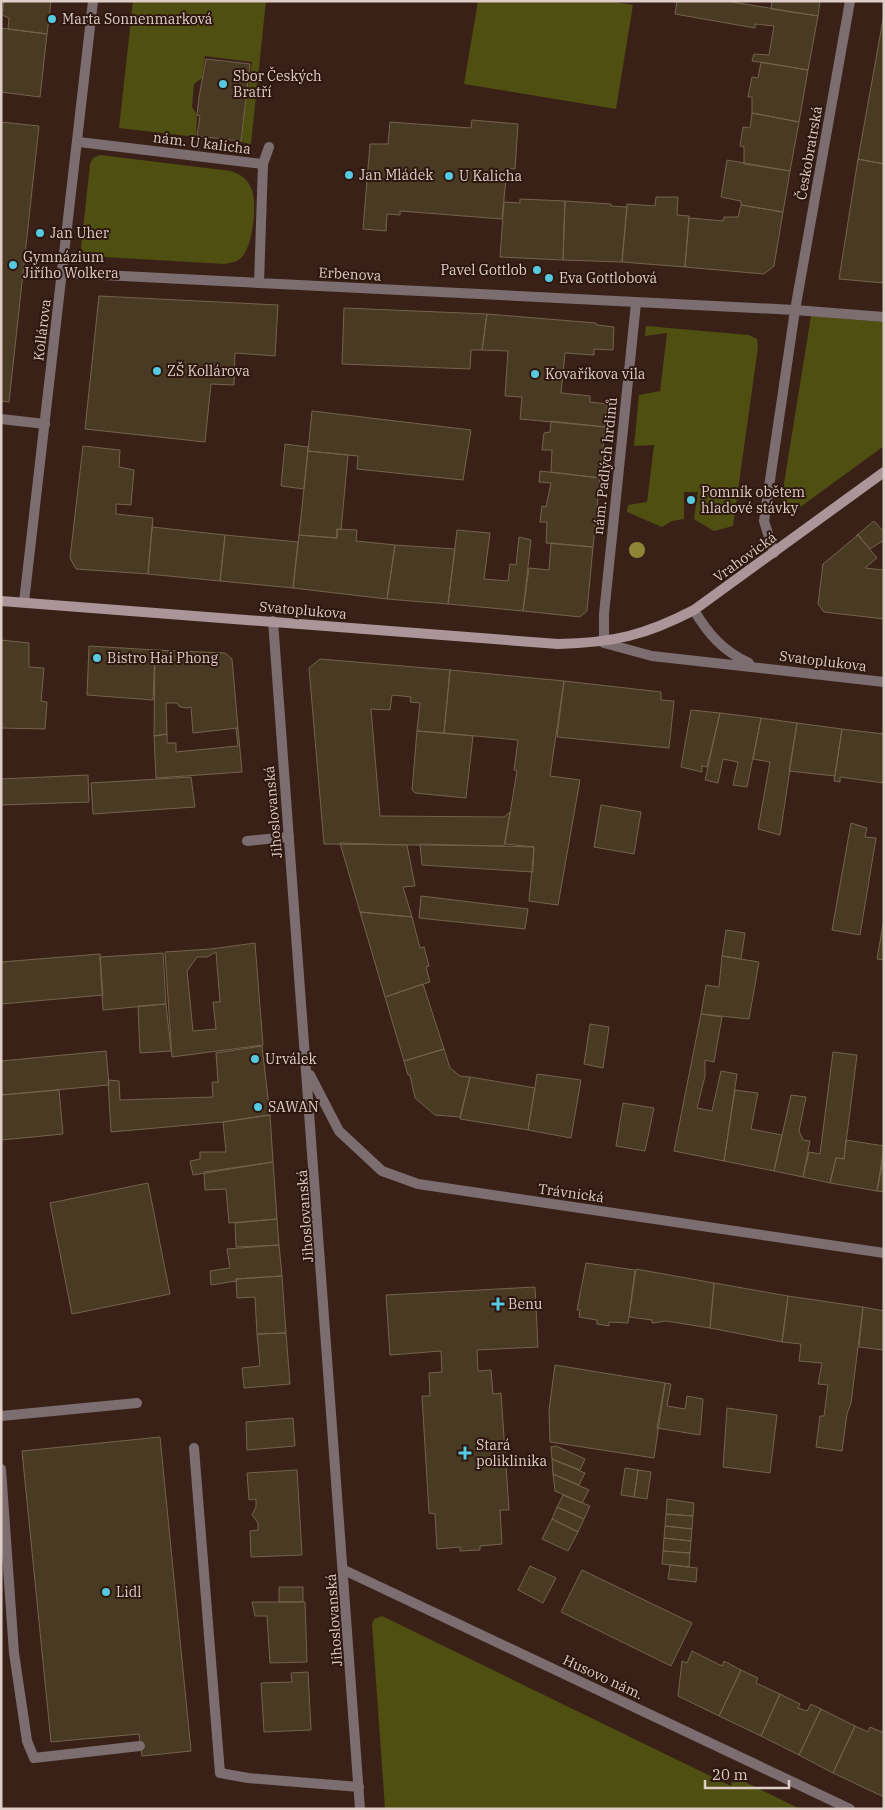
<svg xmlns="http://www.w3.org/2000/svg" width="885" height="1810" font-family="'IBM Plex Serif',serif">
  <style>
    .green { fill: #4e4f10 }
    .building { fill: #493a24; stroke: #74634c; fill-rule: evenodd }
    .lines { fill: none; stroke-linecap: round; stroke-linejoin: round }
    .lane { stroke: #7c6d70; stroke-width: 10 }
    .street { stroke: #7c6d70; stroke-width: 10 }
    .secondary { stroke: #ac9598; stroke-width: 10 }
    .tree { fill: #8e8537 }
    .poi-dot { fill: #56c9e1; stroke: #2e170f; stroke-width: 2 }
    .labels { text-anchor: middle; stroke-width: 4; stroke-linejoin: round; paint-order: stroke }
    .poi-label { font-size: 14px; fill: #dfcec8; stroke: #2e170f; text-anchor: start }
    .street-label { font-size: 14px; fill: #dfcec8; stroke: #2e170f }
  </style>
  <rect width="100%" height="100%" fill="#392118"/>
  <path class="green" d="M133 1H266L251 144 240 142 252 62 205 56 202 78 194 84 192 107 197 115 196 137 119 128Z
    M478 1H608L633 5 616 109 464 84Z
    M100 155 231 171C241 175 247 178 251 188 258 202 253 249 240 259 236 262 229 263 225 264L86 256 81 248 90 164 93 158Z
    M811 316 884 322V446L792 513 784 508 781 502Z
    M646 326 749 335 757 339 758 347 733 526 714 531 694 519 698 492H684V519L672 521 662 527 627 512 628 505 647 502 654 445 634 446 639 395 660 391 667 333 645 336Z
    M382 1616 731 1786 733 1776 800 1809H385L372 1624 374 1619Z"/>
  <path class="building" d="M4 1H51L47 34 8 29 9 18 2 15Z
    M677 1H726L818 16 808 70 752 61 754 54 769 55 774 26 755 24V28L675 14Z
    M772 1H820L818 16 771 9Z
    M884 14V164L858 159Z
    M1 28 47 34 40 97 1 92Z
    M206 59 250 64 241 141 197 136 200 116 197 115 199 97Z
    M761 62 808 70 799 122 752 113V97H748L752 77 758 78Z
    M752 113 799 122 790 171 744 164V147L740 146 743 127 750 128Z
    M472 120 518 124 515 169 507 168 502 219 400 211V215L387 214 386 231 363 229 370 144H388L390 122 471 128Z
    M1 122 39 126 9 402 1 401Z
    M858 159 884 164V283L839 279Z
    M727 160 790 171 783 212 741 205V201L721 197Z
    M656 197H678L677 215 689 216 685 267 622 262 627 204 655 206Z
    M520 199 565 201 563 260 500 257 504 202 520 203Z
    M565 201 611 204V206L627 207 622 262 563 260Z
    M741 205 783 212 774 266 764 274 685 267 689 218 723 221 724 217H738Z
    M99 296 278 305 275 356 235 353 234 385 211 384 205 442 85 429Z
    M344 308 487 314 482 350H471L470 369 342 364Z
    M487 314 596 323 597 325 614 327 613 350 594 349V355L565 353 561 393 590 396V402L607 404 605 427 520 419 522 397 505 396 508 351 482 350Z
    M312 411 471 430 463 480 357 469 358 456 308 451Z
    M551 421 605 427 600 478 551 472 552 450H542L544 433 550 432Z
    M285 444 308 447 304 489 281 486Z
    M83 446 120 450 119 467 134 470 131 505 116 504V514L153 518 148 574 76 569 70 558Z
    M308 451 348 455 341 530 337 529V538L299 535Z
    M540 471 600 478 593 547 546 543 547 522H540L542 506 546 507 551 483 539 482Z
    M874 521 884 532V540L870 549 858 535 856 536Z
    M152 527 225 535 220 581 148 574Z
    M337 529 357 530 356 541 395 545 387 599 293 588 299 535 337 538Z
    M457 530 490 533 484 579 508 581 510 564 516 565 519 537 531 540 523 611 448 604Z
    M225 535 298 542 293 588 220 581Z
    M858 535 877 558 865 568 884 570V619L824 612 818 604 823 564Z
    M551 543 593 547 587 611 580 617 523 611 529 568 549 570Z
    M395 545 455 549 448 604 387 599Z
    M1 640 29 643V667L44 668 41 701 47 702 45 729 1 728Z
    M89 646 155 650 153 700 87 695Z
    M155 650 225 653 232 659 238 728 193 733 191 707 187 708 180 707 177 703H166L167 734 154 736Z
    M320 659 450 670 444 733 417 731 420 703 410 702 411 697 392 695 390 710 371 709 380 816 504 817 510 812 504 846 324 844 309 668Z
    M450 670 564 681 550 776 580 780 558 905 529 901 534 847 505 844 517 771 514 770 518 740 444 733Z
    M564 681 661 692V700L674 701 669 748 557 737Z
    M691 710 720 713 707 767 702 766V772L681 767Z
    M720 713 761 718 747 787 733 785 738 762 723 759 718 783 705 780Z
    M761 718 797 723 780 835 758 829 770 762 753 759Z
    M797 723 842 729 835 776 789 771Z
    M236 728H238L242 772 156 778 154 736 167 734V743H176V752L238 746Z
    M842 729 884 734V783L840 777V782L834 781Z
    M417 731 473 736 466 798 415 793 412 790Z
    M88 775 89 802 1 805V779Z
    M191 777 195 807 93 814 91 783Z
    M601 805 641 812 634 854 594 847Z
    M851 823 867 828 865 837 876 838 860 935 832 930Z
    M340 843 407 845 415 886 403 887 412 917 360 912Z
    M420 844 534 847 533 872 422 865Z
    M421 896 528 909 525 929 419 918Z
    M360 912 412 917 420 948 424 947 429 966 426 967 430 982 385 997Z
    M884 919V960L877 959Z
    M726 930 745 933 741 959 722 956Z
    M255 943 263 1045 172 1057 165 952 211 949ZM216 952 220 1002H213L216 1029 193 1031 187 971 197 957H207Z
    M163 953 166 1004 103 1010 100 957Z
    M100 954 103 995 1 1004V962Z
    M722 956 759 962 749 1019 701 1014 706 985 719 987Z
    M423 984 444 1049 404 1061 385 997Z
    M166 1004 171 1051 140 1053 138 1006Z
    M701 1014 722 1017 714 1062 705 1060V1076L697 1108 712 1111 721 1071 737 1074 724 1161 674 1151Z
    M590 1024 609 1027 603 1068 584 1064Z
    M262 1046 270 1115 223 1122 111 1132 108 1080 119 1081 120 1100 213 1097 212 1082H218L216 1053Z
    M444 1049 450 1068 460 1076 470 1077 460 1117 435 1115 415 1098 410 1075H408L404 1061Z
    M106 1051 109 1085 1 1095V1061Z
    M833 1052 857 1055 844 1159 836 1158 830 1183 803 1177 809 1152 820 1154Z
    M537 1074 581 1080 571 1138 528 1130Z
    M470 1077 535 1088 528 1130 460 1119Z
    M59 1090 63 1134 1 1140V1095Z
    M735 1090 758 1093 751 1129 782 1135 774 1171 724 1161Z
    M791 1095 806 1097 799 1131 803 1140 810 1141 803 1177 774 1171Z
    M623 1103 654 1108 645 1151 616 1146Z
    M270 1115 273 1162 193 1175 190 1161 200 1159V1152H226L223 1122Z
    M846 1140 884 1146 877 1191 830 1183 836 1158 844 1159Z
    M884 1156V1192L877 1191Z
    M273 1162 277 1219 229 1223 226 1189 205 1190 204 1172Z
    M148 1183 170 1294 72 1314 50 1203Z
    M277 1219 279 1245 236 1247 235 1223Z
    M279 1245 282 1276 236 1279V1281L211 1285 210 1271 230 1268 227 1249Z
    M586 1263 635 1270 628 1323 609 1322V1326L597 1324V1320L579 1317 580 1310H577Z
    M636 1269 714 1283 710 1328 666 1321 652 1323V1320L629 1317Z
    M282 1276 286 1333 257 1334 255 1297 237 1298 236 1279Z
    M714 1283 788 1296 782 1342 710 1328Z
    M535 1287 538 1347 477 1350 478 1371 491 1370 493 1394 501 1393 509 1510H500L502 1544 480 1546V1550L460 1551V1547L437 1549 435 1514 429 1513 422 1396H430L429 1373 442 1372 441 1351 390 1355 386 1295Z
    M788 1296 863 1307 851 1403 847 1414 842 1451 816 1447 820 1416H824L828 1385 818 1384 822 1363 799 1361 801 1344 782 1342Z
    M863 1307 884 1311V1350L859 1347Z
    M286 1333 290 1384 244 1388 242 1368 260 1366 257 1334Z
    M555 1365 665 1383 654 1458 550 1442 549 1410Z
    M665 1383 671 1384 667 1406 685 1409 687 1396 703 1399 700 1435 657 1428Z
    M727 1408 777 1415 770 1473 723 1467Z
    M293 1418 295 1446 247 1450 246 1422Z
    M160 1437 191 1751 142 1756 139 1734 51 1742 22 1451Z
    M556 1446 585 1459 580 1470 552 1459 551 1447Z
    M552 1459 585 1473 579 1485 553 1474Z
    M625 1468 638 1470 634 1497 621 1495Z
    M297 1470 302 1555 251 1557 250 1531 258 1530V1523L252 1515 256 1507V1499L249 1500 247 1473Z
    M638 1470 651 1472 647 1499 634 1497Z
    M553 1474 589 1490 582 1503 555 1491Z
    M563 1495 590 1506 584 1519 557 1507Z
    M667 1499 694 1503 693 1516 666 1514Z
    M557 1507 584 1519 578 1532 552 1519Z
    M666 1514 693 1516 692 1529 665 1526Z
    M552 1519 578 1532 568 1551 542 1539Z
    M665 1526 692 1529 691 1541 664 1538Z
    M664 1538 691 1541 690 1553 663 1551Z
    M663 1551 690 1553 689 1567 662 1564Z
    M670 1565 697 1568 696 1582 668 1579Z
    M530 1566 556 1578 543 1603 518 1590Z
    M582 1570 692 1623 671 1666 561 1612Z
    M279 1587H303V1602H279Z
    M252 1602H305L307 1662 270 1663 267 1616H255Z
    M692 1651 722 1666 724 1661 741 1670 719 1716 678 1696 682 1661 687 1663Z
    M741 1670 758 1678 756 1683 780 1694 761 1736 719 1716Z
    M308 1672 311 1730 264 1732 261 1683 292 1682 291 1673Z
    M780 1694 800 1704 798 1708 807 1711 811 1704 821 1709 799 1755 761 1736Z
    M821 1709 855 1726 833 1773 799 1755Z
    M855 1726 868 1732 870 1727 884 1733V1797L833 1773Z"/>
  <g class="lines">
    <path class="lane" d="M263 164 269 147
      M795 310 884 317
      M1 419 45 424
      M247 841 289 837
      M1 1416 137 1403
      M194 1448 220 1773 248 1778 359 1787
      M1 1469 14 1653 27 1741 34 1758 140 1746"/>
    <path class="street" d="M79 142 263 164 259 283
      M63 273 795 310
      M636 303 604 614V643L652 656 884 682
      M774 553 764 521 795 310 850 1
      M24 602 93 1
      M694 610C708 634 723 651 749 663
      M273 621 360 1809
      M310 1075 339 1131 382 1171 418 1184 884 1253
      M344 1570 850 1809"/>
    <path class="secondary" d="M1 601 558 644C613 643 646 635 694 610L884 472"/>
  </g>
  <circle class="tree" cx="637" cy="550" r="8"/>
  <g class="poi-dot">
    <circle cx="52" cy="19" r="5"/>
    <circle cx="223" cy="84" r="5"/>
    <circle cx="349" cy="175" r="5"/>
    <circle cx="449" cy="176" r="5"/>
    <circle cx="40" cy="233" r="5"/>
    <circle cx="13" cy="265" r="5"/>
    <circle cx="537" cy="270" r="5"/>
    <circle cx="549" cy="278" r="5"/>
    <circle cx="157" cy="371" r="5"/>
    <circle cx="535" cy="374" r="5"/>
    <circle cx="691" cy="500" r="5"/>
    <circle cx="97" cy="658" r="5"/>
    <circle cx="255" cy="1059" r="5"/>
    <circle cx="258" cy="1107" r="5"/>
    <path d="M495.5 1296.5h5v5h5v5h-5v5h-5v-5h-5v-5h5z"/>
    <path d="M462.5 1445.5h5v5h5v5h-5v5h-5v-5h-5v-5h5z"/>
    <circle cx="106" cy="1592" r="5"/>
  </g>
  <g class="labels">
    <g class="poi-label">
      <text x="62" y="24">Marta Sonnenmarková</text>
      <text x="233" y="81">Sbor Českých<tspan x="233" dy="16">Bratří</tspan></text>
      <text x="359" y="180">Jan Mládek</text>
      <text x="459" y="181">U Kalicha</text>
      <text x="50" y="238">Jan Uher</text>
      <text x="23" y="262">Gymnázium<tspan x="23" dy="16">Jiřího Wolkera</tspan></text>
      <text x="527" y="275" text-anchor="end">Pavel Gottlob</text>
      <text x="559" y="283">Eva Gottlobová</text>
      <text x="167" y="376">ZŠ Kollárova</text>
      <text x="545" y="379">Kovaříkova vila</text>
      <text x="701" y="497">Pomník obětem<tspan x="701" dy="16">hladové stávky</tspan></text>
      <text x="107" y="663">Bistro Hai Phong</text>
      <text x="265" y="1064">Urválek</text>
      <text x="268" y="1112">SAWAN</text>
      <text x="508" y="1309">Benu</text>
      <text x="476" y="1450">Stará<tspan x="476" dy="16">poliklinika</tspan></text>
      <text x="116" y="1597">Lidl</text>
    </g>
    <g class="street-label">
      <text transform="translate(202 143) rotate(7)" y="5">nám. U kalicha</text>
      <text transform="translate(809 153) rotate(-80)" y="5">Českobratrská</text>
      <text transform="translate(350 274) rotate(3)" y="5">Erbenova</text>
      <text transform="translate(42 330) rotate(-83)" y="5">Kollárova</text>
      <text transform="translate(605 466) rotate(-84)" y="5">nám. Padlých hrdinů</text>
      <text transform="translate(745 557) rotate(-36)" y="5">Vrahovická</text>
      <text transform="translate(303 610) rotate(5)" y="5">Svatoplukova</text>
      <text transform="translate(823 661) rotate(7)" y="5">Svatoplukova</text>
      <text transform="translate(273 812) rotate(-95)" y="5">Jihoslovanská</text>
      <text transform="translate(571 1193) rotate(8)" y="5">Trávnická</text>
      <text transform="translate(305 1216) rotate(-94)" y="5">Jihoslovanská</text>
      <text transform="translate(334 1620) rotate(-94)" y="5">Jihoslovanská</text>
      <text transform="translate(603 1677) rotate(25)" y="5">Husovo nám.</text>
    </g>
  </g>
  <rect width="885" height="1810" fill="none" stroke="#dfcec8" stroke-width="5"/>
  <path d="M705 1780v8h84v-8" fill="none" stroke="#dfcec8" stroke-width="2.5"/>
  <text x="712" y="1780" font-size="15" fill="#dfcec8" stroke="#2e170f" stroke-width="4" paint-order="stroke">20 m</text>
</svg>
